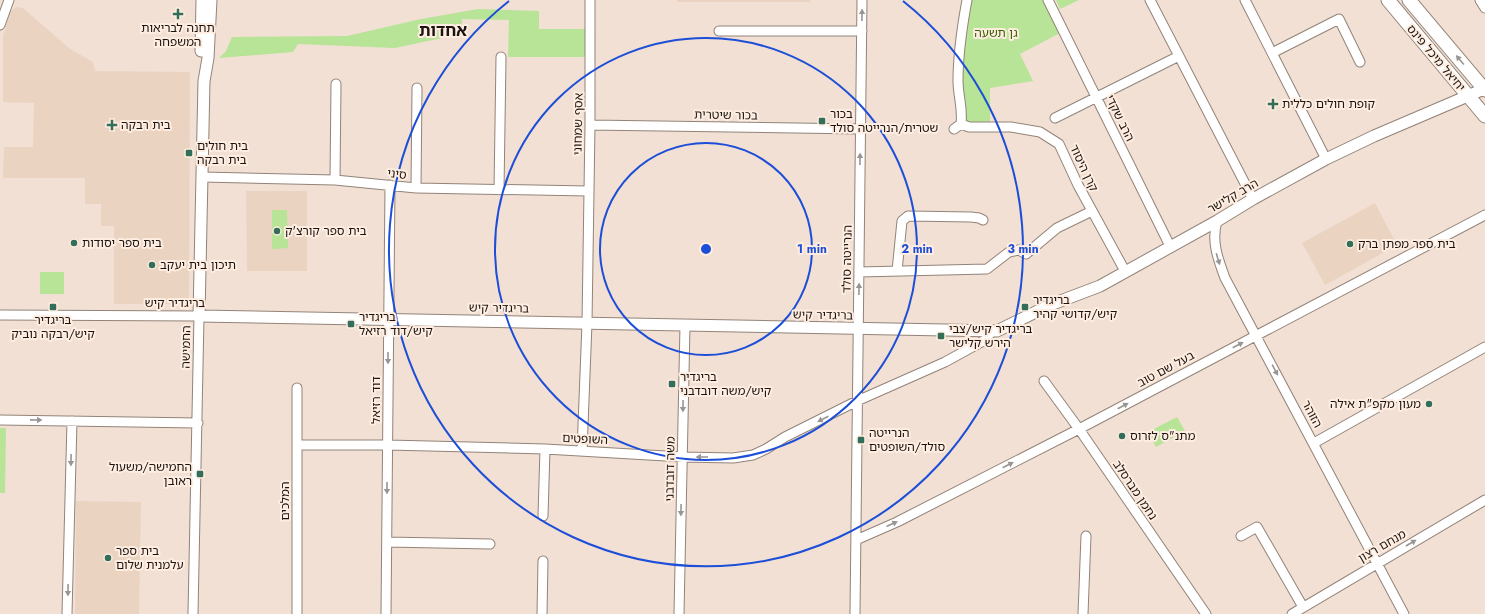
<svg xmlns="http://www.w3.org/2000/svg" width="1485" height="614" font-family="Jost,'Noto Sans Hebrew',sans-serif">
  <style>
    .built { fill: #ebd3c2 }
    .green { fill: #b7e497 }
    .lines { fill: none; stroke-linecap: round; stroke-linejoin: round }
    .minor-casing { stroke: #938378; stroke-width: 11 }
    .tertiary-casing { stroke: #938378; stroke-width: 13 }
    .secondary-casing { stroke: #938378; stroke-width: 15 }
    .minor { stroke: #fff; stroke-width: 9 }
    .tertiary { stroke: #fff; stroke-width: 11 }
    .secondary { stroke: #fff; stroke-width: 13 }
    .oneway { fill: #989593 }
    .ring { fill: none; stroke: #1d4ed8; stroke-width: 2 }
    .poi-dot { fill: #326e59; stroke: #feede0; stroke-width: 1.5 }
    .labels { text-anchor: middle; stroke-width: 4; stroke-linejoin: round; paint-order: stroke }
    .poi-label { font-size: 12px; fill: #1a1410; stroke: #feede0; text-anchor: start }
    .park-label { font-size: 12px; fill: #376203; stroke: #feede0 }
    .street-label { font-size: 12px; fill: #1a1410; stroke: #feede0 }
    .district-label { font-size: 16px; font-weight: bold; fill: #1a1410; stroke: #feede0 }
    .centre { fill: #1d4ed8; stroke: #feede0; stroke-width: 2 }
    .ring-label { font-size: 12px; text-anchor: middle; font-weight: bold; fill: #1d4ed8; stroke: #feede0; stroke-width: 4; stroke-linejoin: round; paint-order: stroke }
  </style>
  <rect width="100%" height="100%" fill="#f1e0d3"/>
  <path class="built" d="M677 0H810V2H677Z
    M17 7 23 8 70 49 93 62 95 71 190 72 189 304H114V226H101V204H85V178H3L4 147H33L34 103 3 102V37L9 14 13 9Z
    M246 191H307V271H247Z
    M1375 203 1397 245 1325 285 1302 243Z
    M76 501 141 502 139 614H75Z"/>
  <path class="green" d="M970 0H1043L1060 33 1020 54 1033 81 990 88V123H965L966 104 961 83 963 38Z
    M1056 0H1079L1060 9Z
    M478 9 539 11V29H587V57H508L509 20 462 19 461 34 395 48 298 44 293 52 219 58 226 51 232 37 347 36 421 19Z
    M272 210H287L288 248 272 249Z
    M40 272H64V294H40Z
    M1177 417 1185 431 1156 447 1148 432Z
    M0 428H6L5 493H0Z"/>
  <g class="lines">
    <g class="minor-casing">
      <path id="minor" d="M1048 0 1170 246
        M1150 0 1253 199
        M1245 0 1326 159
        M1480 0 1485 8
        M0 25 9 0
        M719 31H862
        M1272 53 1339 19 1360 62
        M1055 118 1179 56
        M961 124 969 127H1011L1040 132 1059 144 1078 185 1125 271
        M590 125 861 129
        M954 129 961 124C963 107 958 96 958 81 958 53 962 27 967 0
        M203 177 335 180 416 188 588 191
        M335 180 336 84
        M416 188 417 88
        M499 190 501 57
        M1217 221C1211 241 1218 259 1225 278L1404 614
        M897 271 902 221 908 216 971 217 979 218 983 220
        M859 272 987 269 1009 252 1019 250 1026 254 1057 228 1092 211
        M0 315 199 316 193 614
        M1044 381 1079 429 1206 614
        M297 388V614
        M0 420 198 423
        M1314 443 1485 347
        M297 445H388L545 449 683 457 733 458 753 455 766 449 785 437 857 401 945 362 985 340 992 331
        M582 451 587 323 590 125V0
        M543 516 545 449
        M1241 536 1257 527 1303 607
        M856 540 897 522 1079 429 1485 215
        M387 542 490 544
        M67 614 72 421
        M386 614 390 185
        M542 614 543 561
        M679 614 685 325
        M855 614 862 0
        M1083 614 1086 536
        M1292 614 1485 500"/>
    </g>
    <g class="tertiary-casing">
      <path id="tertiary" d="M211 0 208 58 204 81 199 316 997 331 1050 305 1100 286 1217 221 1253 199 1326 159 1374 136 1484 89
        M201 51 202 0"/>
    </g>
    <g class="secondary-casing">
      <path id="secondary" d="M1388 0 1485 116
        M1409 0 1485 90"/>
    </g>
    <use href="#minor" class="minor"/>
    <use href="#tertiary" class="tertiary"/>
    <use href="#secondary" class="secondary"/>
  </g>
  <defs><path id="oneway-solid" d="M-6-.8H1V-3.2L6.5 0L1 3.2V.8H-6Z"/></defs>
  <g class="oneway">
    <use href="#oneway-solid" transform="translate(862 15) rotate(-89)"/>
    <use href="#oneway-solid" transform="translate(1460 60) rotate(-130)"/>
    <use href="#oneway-solid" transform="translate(860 159) rotate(-89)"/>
    <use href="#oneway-solid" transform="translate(1218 259) rotate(73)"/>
    <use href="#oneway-solid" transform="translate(859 289) rotate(-89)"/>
    <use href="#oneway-solid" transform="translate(1238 345) rotate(-28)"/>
    <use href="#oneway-solid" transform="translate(388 358) rotate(90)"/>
    <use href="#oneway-solid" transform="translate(1275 370) rotate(62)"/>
    <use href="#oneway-solid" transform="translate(683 406) rotate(91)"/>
    <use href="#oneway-solid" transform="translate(1123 406) rotate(-28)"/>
    <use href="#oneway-solid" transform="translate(823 419) rotate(153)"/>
    <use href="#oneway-solid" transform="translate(36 420) rotate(1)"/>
    <use href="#oneway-solid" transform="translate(702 457) rotate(-180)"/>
    <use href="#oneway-solid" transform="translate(71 460) rotate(91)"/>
    <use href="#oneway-solid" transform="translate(1008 465) rotate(-27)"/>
    <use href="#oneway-solid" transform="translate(387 488) rotate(90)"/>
    <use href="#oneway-solid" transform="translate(681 510) rotate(91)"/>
    <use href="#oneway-solid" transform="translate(892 524) rotate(-24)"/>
    <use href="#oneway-solid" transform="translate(1411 543) rotate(-30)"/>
    <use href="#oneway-solid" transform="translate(68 590) rotate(91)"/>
  </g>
  <g class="ring">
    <circle cx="706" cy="249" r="106"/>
    <circle cx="706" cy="249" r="211"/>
    <path d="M903 1A317 317 0 1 1 509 1"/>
  </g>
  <g class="poi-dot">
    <path d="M176 8h4v4h4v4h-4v4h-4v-4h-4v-4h4z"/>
    <path d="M1271 98h4v4h4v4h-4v4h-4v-4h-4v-4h4z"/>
    <rect x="818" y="117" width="8" height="8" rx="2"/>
    <path d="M110 119h4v4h4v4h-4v4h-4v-4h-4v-4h4z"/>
    <rect x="185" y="149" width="8" height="8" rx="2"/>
    <circle cx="277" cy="231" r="4"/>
    <circle cx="74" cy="243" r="4"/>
    <circle cx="1350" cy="244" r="4"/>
    <circle cx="152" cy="265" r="4"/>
    <rect x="49" y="303" width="8" height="8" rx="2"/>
    <rect x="1021" y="303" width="8" height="8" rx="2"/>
    <rect x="347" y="320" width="8" height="8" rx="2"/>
    <rect x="937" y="332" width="8" height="8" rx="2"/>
    <rect x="668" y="380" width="8" height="8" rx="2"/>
    <circle cx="1429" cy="404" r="4"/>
    <circle cx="1122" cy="436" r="4"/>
    <rect x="857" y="436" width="8" height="8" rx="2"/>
    <rect x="196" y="470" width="8" height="8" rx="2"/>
    <circle cx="108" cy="558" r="4"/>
  </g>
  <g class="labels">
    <g class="poi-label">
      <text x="178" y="32" text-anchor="middle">תחנה לבריאות<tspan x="178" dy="14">המשפחה</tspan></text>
      <text x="1282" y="108">קופת חולים כללית</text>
      <text x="830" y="118">בכור<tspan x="830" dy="14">שטרית/הנרייטה סולד</tspan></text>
      <text x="121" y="129">בית רבקה</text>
      <text x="197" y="150">בית חולים<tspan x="197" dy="14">בית רבקה</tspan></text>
      <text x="285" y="235">בית ספר קורצ'ק</text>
      <text x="82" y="247">בית ספר יסודות</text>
      <text x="1358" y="248">בית ספר מפתן ברק</text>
      <text x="160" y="269">תיכון בית יעקב</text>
      <text x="1033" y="304">בריגדיר<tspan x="1033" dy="14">קיש/קדושי קהיר</tspan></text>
      <text x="359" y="321">בריגדיר<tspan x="359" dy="14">קיש/דוד רזיאל</tspan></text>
      <text x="53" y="324" text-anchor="middle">בריגדיר<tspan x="53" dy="14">קיש/רבקה נוביק</tspan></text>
      <text x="949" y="333">בריגדיר קיש/צבי<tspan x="949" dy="14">הירש קלישר</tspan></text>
      <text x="680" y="381">בריגדיר<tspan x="680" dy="14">קיש/משה דובדבני</tspan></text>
      <text x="1421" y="408" text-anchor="end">מעון מקפ"ת אילה</text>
      <text x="869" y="437">הנרייטה<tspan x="869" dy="14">סולד/השופטים</tspan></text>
      <text x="1130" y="440">מתנ"ס לזרוס</text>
      <text x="192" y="471" text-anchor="end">החמישה/משעול<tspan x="192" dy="14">ראובן</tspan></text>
      <text x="116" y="555">בית ספר<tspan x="116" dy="14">עלמנית שלום</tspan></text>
    </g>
    <g class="park-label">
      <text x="996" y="37">גן תשעה</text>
    </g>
    <g class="street-label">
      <text transform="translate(1436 58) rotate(50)" y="4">יחיאל מיכל פינס</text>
      <text transform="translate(726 115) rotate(1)" y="4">בכור שיטרית</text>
      <text transform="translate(1120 118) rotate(64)" y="4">הרב שקדי</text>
      <text transform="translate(578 124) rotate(-89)" y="4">אסף שמחוני</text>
      <text transform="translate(1084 168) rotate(65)" y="4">קרן היסוד</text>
      <text transform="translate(397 174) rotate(6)" y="4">סיני</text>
      <text transform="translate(1233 196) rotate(-30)" y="4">הרב קלישר</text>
      <text transform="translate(847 259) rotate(-89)" y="4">הנרייטה סולד</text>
      <text x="175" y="307">בריגדיר קיש</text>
      <text transform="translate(499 308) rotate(1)" y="4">בריגדיר קיש</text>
      <text transform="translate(823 315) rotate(1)" y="4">בריגדיר קיש</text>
      <text transform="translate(186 347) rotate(-89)" y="4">החמישה</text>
      <text transform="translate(1166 369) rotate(-28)" y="4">בעל שם טוב</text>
      <text transform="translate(376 400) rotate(-90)" y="4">דוד רזיאל</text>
      <text transform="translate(1312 414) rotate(62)" y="4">הזוהר</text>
      <text transform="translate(585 439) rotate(3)" y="4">השופטים</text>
      <text transform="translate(670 469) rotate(-89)" y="4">משה דובדבני</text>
      <text transform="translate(1135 490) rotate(56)" y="4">נחמן מברסלב</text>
      <text transform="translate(285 501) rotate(-90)" y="4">המלכים</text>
      <text transform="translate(1382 546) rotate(-30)" y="4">מנחם רצון</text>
    </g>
    <g class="district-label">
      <text x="443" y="36">אחדות</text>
    </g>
  </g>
  <circle cx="706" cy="249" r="6" class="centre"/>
  <g class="ring-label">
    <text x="812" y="253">1 min</text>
    <text x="917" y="253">2 min</text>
    <text x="1023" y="253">3 min</text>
  </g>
</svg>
